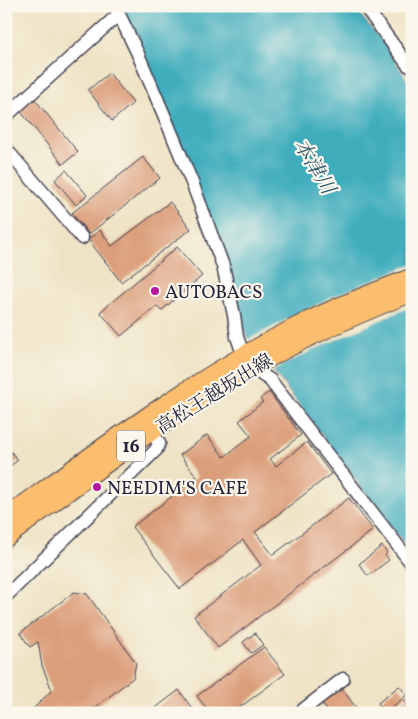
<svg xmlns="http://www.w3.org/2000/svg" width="418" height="719" font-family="Vollkorn,'Noto Serif JP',serif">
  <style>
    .water { fill: #3fadbd; stroke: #30687c }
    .pier { fill: #eee3c4 }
    .building { fill: #db9e7a }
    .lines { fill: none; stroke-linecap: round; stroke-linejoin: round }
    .street-casing { stroke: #413f50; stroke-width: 15 }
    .primary-casing { stroke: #413f50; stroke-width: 21 }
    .street { stroke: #fff; stroke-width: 12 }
    .primary { stroke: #fbbd6e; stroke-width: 19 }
    .poi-dot { fill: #b5179e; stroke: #fbf7ec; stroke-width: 2 }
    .labels { text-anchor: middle; stroke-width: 4.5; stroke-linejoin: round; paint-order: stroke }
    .shield { fill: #fbf7ec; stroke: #636270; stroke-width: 1 }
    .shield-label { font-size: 18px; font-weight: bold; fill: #22223b }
    .poi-label { font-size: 19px; fill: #22223b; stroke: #fbf7ec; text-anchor: start }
    .street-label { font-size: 19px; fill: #22223b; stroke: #fbf7ec }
    .water-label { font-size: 20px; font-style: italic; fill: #2e5a6f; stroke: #fbf7ec }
  </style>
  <rect width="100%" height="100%" fill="#fbf7ec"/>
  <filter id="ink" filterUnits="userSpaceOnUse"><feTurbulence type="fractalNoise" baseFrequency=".02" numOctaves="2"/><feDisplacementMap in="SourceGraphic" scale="10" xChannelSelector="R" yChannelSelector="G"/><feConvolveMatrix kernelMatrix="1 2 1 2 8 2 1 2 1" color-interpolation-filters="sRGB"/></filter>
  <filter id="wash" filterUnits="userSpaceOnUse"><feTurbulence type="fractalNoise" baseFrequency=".0096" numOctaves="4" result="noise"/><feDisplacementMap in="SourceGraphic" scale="20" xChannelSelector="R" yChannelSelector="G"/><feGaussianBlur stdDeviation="1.12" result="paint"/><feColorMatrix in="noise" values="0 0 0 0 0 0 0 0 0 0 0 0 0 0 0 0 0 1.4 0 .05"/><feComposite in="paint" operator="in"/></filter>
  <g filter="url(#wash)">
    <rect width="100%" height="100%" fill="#eee3c4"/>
    <path class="water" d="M121 6H353L387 48 412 88V554L247 336 243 328 232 278Z"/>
    <path class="pier" d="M412 264V306L311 351 270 372 247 340 332 297Z"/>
    <g id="blocks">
      <path class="building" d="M109 73 133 103 112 121 88 90Z
        M32 96 78 152 63 164 18 108Z
        M143 157 160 178 89 234 72 213Z
        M66 170 87 195 76 205 55 180Z
        M170 202 191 229 121 282 88 239 100 230 112 246Z
        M177 247 202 276 161 311 157 306 121 336 100 312Z
        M269 392 301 435 270 459 276 466 307 442 331 474 255 532 273 555 349 498 373 530 218 648 194 616 261 565 243 540 180 589 132 527 197 477 180 455 207 435 224 457 251 436 239 421 263 402 260 399Z
        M6 446 18 460 6 469Z
        M382 546 387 553 385 555 389 560 368 576 359 564Z
        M74 592 87 594 136 663 133 678 88 713H29L52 690 42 666 38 642 30 647 20 633Z
        M255 633 263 645 251 653 243 642Z
        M264 647 285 674 232 713H210L197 696Z
        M340 686 360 713H329L320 701Z
        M399 686 407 695 385 713 378 703Z
        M179 690 195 713H149Z
        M412 695V713H403L410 708 404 701Z"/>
    </g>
  </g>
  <g filter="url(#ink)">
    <use href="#blocks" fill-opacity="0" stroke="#413f50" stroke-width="1"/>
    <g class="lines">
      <g class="street-casing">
        <path id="street" d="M115 6 138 54 164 115 193 185 223 266 234 315 237 337 241 348 261 374 270 380 412 564
          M369 12 408 65 412 67
          M6 116 119 14
          M6 149 82 238
          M6 596 156 450 159 443 148 425
          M299 713 343 679"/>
      </g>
      <g class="primary-casing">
        <path id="primary" d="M6 518C100 450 193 380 297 327 334 308 373 293 412 278
          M6 537C100 466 199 392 304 339 339 322 375 306 412 292"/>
      </g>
      <use href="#street" class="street"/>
      <use href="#primary" class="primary"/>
    </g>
  </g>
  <g class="poi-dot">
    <circle cx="155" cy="291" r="5"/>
    <circle cx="97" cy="487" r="5"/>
  </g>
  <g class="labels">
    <rect class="shield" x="117" y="430.5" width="28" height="31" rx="4"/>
    <g class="shield-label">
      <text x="131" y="452">16</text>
    </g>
    <g class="poi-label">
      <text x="165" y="298">AUTOBACS</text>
      <text x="107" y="494">NEEDIM'S CAFE</text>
    </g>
    <g class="street-label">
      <text transform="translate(214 393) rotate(-32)" y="7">高松王越坂出線</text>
    </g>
    <g class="water-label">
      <text transform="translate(315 166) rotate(59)" y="7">本津川</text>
    </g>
  </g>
  <rect width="418" height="719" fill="none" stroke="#fbf7ec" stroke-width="25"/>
</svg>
